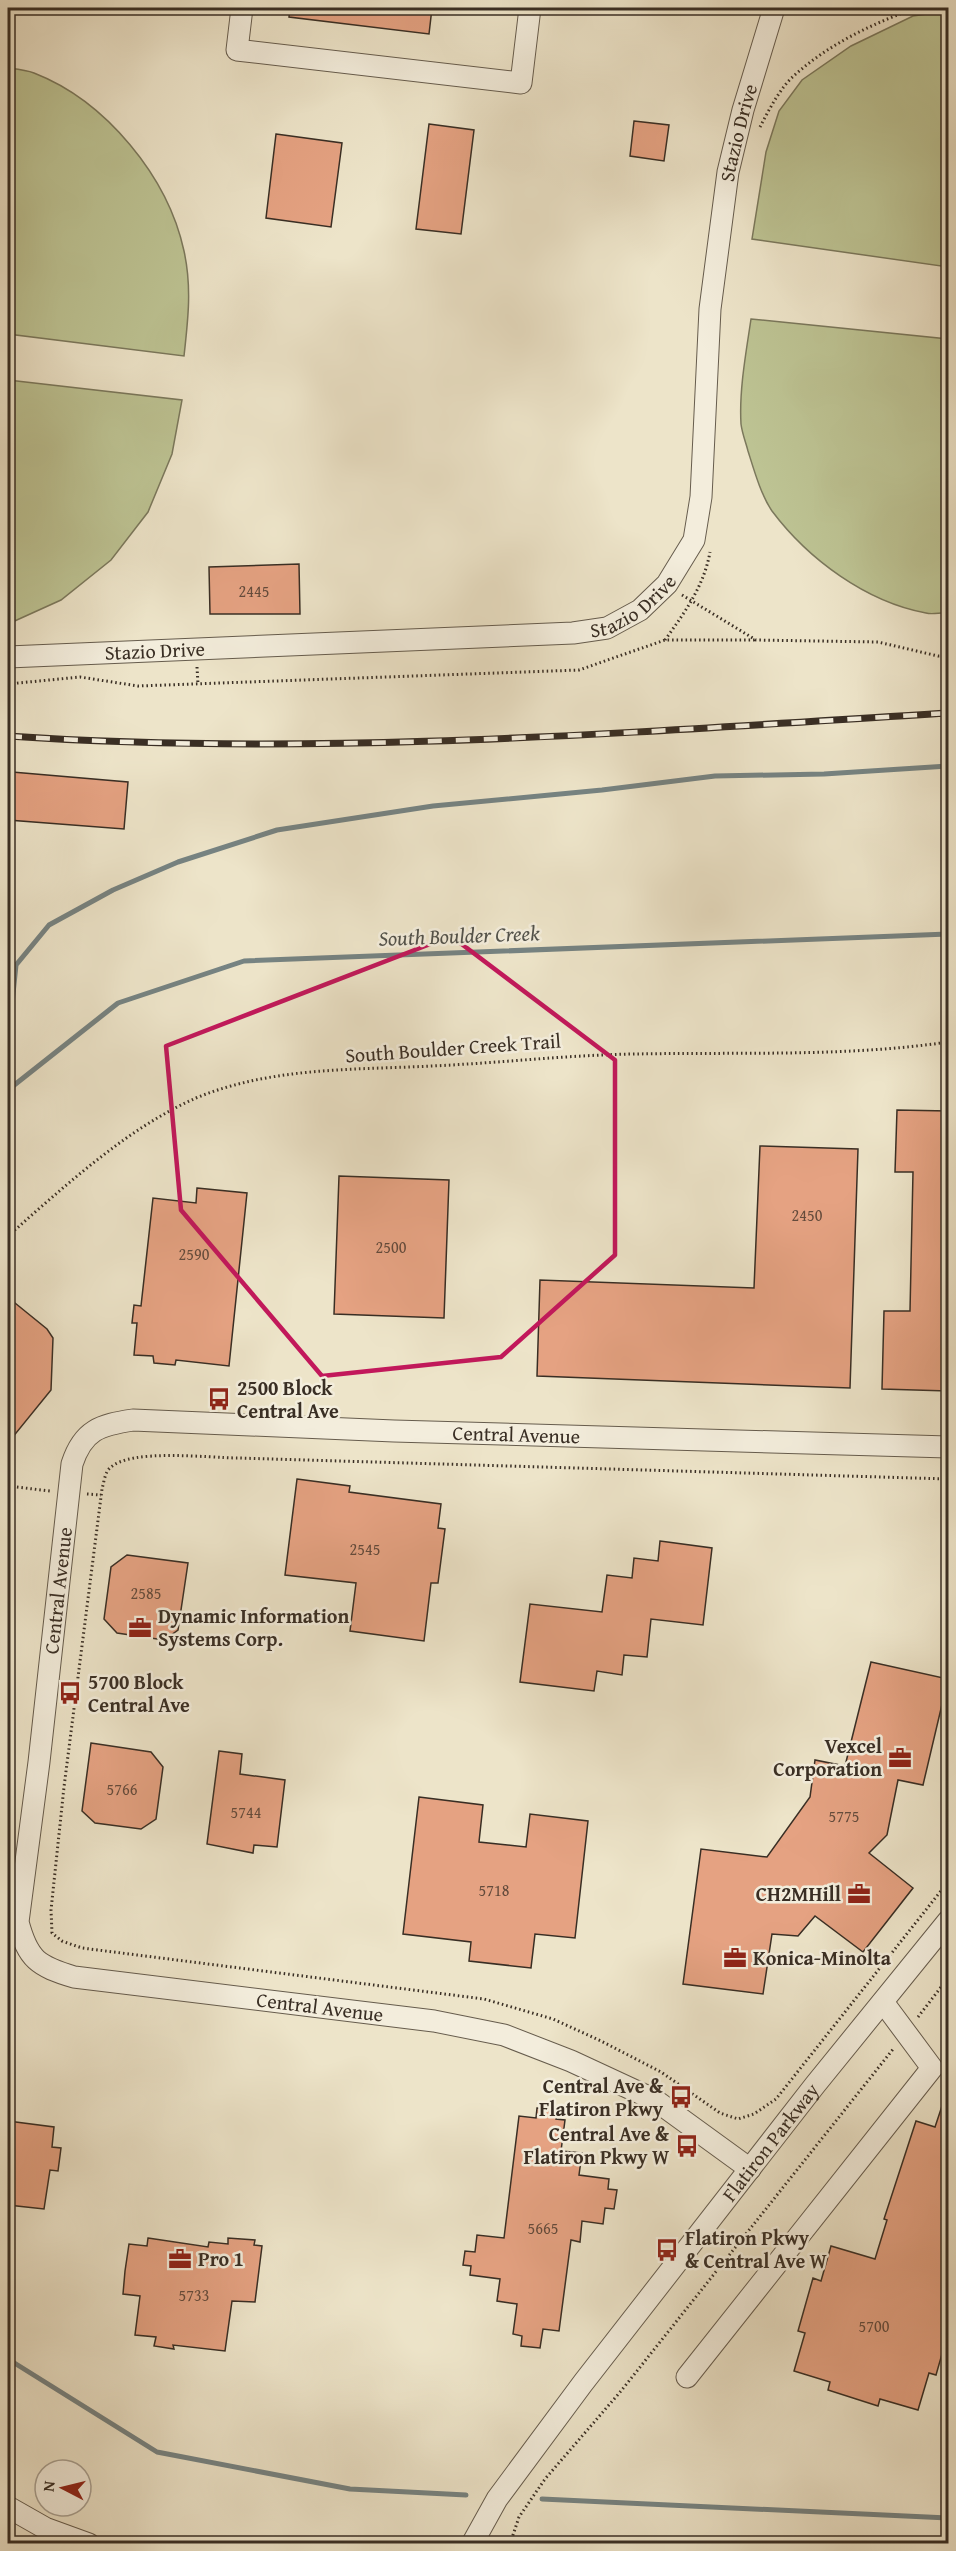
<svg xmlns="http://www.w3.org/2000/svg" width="956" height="2551" font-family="'Gentium Book Plus',serif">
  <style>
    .green { fill: #bdc393; stroke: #7b785c; stroke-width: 1.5 }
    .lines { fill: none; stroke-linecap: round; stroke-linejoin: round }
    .stream { stroke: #768382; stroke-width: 5 }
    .building { fill: #e5a282; stroke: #392e24; stroke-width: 1.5 }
    .minor-casing { stroke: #665c4d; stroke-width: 23 }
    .path { stroke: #392e24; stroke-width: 3; stroke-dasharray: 1.5 3; stroke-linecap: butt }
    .minor { stroke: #f3eddc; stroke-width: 21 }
    .rail-casing { stroke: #392e24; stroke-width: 7 }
    .rail { stroke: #f3eddc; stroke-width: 4.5; stroke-dasharray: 14; stroke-linecap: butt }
    .marked { fill: none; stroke: #c2185b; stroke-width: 4.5; stroke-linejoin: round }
    .labels { text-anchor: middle; stroke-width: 5; stroke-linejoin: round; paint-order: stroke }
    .number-label { font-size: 16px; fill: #644b3c }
    .street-label { font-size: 20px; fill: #392e24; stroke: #f3eddc }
    .poi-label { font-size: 20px; font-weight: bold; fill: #392e24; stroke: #f3eddc; text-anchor: start }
    .water-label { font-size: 21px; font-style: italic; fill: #52524b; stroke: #f3eddc }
  </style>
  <rect width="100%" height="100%" fill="#ede4c9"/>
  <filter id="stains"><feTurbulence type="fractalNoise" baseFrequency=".00333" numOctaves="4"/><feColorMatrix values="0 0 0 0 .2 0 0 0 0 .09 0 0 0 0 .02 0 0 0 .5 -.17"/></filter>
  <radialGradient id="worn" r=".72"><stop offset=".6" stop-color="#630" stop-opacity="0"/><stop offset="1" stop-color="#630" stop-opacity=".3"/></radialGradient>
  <path class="green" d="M948 11V267L752 239 766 152 779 111 802 80 851 46 913 16Z
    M8 68C16 69 26 70 34 73 106 101 168 177 184 251 192 287 188 320 184 356L8 334Z
    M751 319 948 339V613C941 612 933 615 926 613 866 602 808 559 772 511 761 495 754 470 748 451 746 443 742 433 741 424 739 390 746 353 751 319Z
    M8 380 182 400 172 454 148 512 111 560 61 600 8 624Z"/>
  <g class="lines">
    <path class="stream" d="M12 1086 11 1013 16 965 49 925 113 890 178 862 277 830 433 806 602 790 715 776 824 774 948 766
      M8 1090 118 1003 244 961 948 934
      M8 2359 157 2452 350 2489 466 2495
      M542 2499 948 2518"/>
  </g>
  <path class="building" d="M290 8H432L429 34 289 17Z
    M634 121 669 125 664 161 630 156Z
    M429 124 474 130 461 234 416 229Z
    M276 134 342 143 331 227 266 218Z
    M299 564 300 614H210L209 567Z
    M12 772 128 782 124 829 8 820Z
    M897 1110 948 1111V1391L882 1389 884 1311H910L913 1172H895Z
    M760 1146 858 1149 850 1388 537 1376 540 1280 754 1288Z
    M339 1176 449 1180 444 1318 334 1314Z
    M197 1188 247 1193 229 1366 176 1360 175 1365 154 1363 153 1356 134 1355 137 1323H132L134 1305 141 1306 153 1198 196 1203Z
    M15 1303 47 1329 53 1338 51 1390 8 1443V1312Z
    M297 1479 350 1486 349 1492 441 1504 438 1528 445 1529 438 1583H431L424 1641 350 1631 356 1583 285 1575Z
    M660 1541 712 1548 703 1625 651 1619 647 1657 624 1655 622 1675 597 1671 594 1691 520 1682 530 1604 602 1612 607 1575 632 1578 634 1558 658 1561Z
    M127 1555 188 1563 178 1630 164 1640 117 1633 104 1619 111 1567Z
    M871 1662 948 1679 923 1785 898 1780 887 1835 869 1853 913 1888 863 1952 815 1916 798 1936 772 1934 763 1994 683 1984 701 1849 767 1857 810 1797 815 1760 845 1766Z
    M91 1743 151 1752 163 1767 156 1819 141 1829 95 1823 82 1811Z
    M219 1751 242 1754 240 1774 285 1780 277 1847 254 1845 253 1853 207 1844Z
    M419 1797 483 1805 479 1842 526 1847 530 1814 588 1821 575 1938 535 1934 531 1968 469 1961 471 1942 403 1934Z
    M945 2097H948V2309L945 2321 948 2322V2333L936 2375 929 2373 918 2410 880 2399 878 2406 828 2390 830 2382 794 2371 805 2333 798 2331 813 2278 821 2281 831 2246 875 2259 887 2220 884 2219 916 2121 935 2127Z
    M537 2108 557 2111 556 2119 565 2120 561 2151 582 2153 579 2175 609 2179 608 2189 617 2190 614 2209 605 2208 603 2224 582 2221 580 2242 571 2240 559 2331 543 2329 540 2348 521 2346 522 2336 513 2334 517 2304 497 2301 500 2279 470 2275 471 2266 463 2265 465 2251 475 2252 477 2235 504 2238 519 2116 536 2118Z
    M8 2121 54 2127 52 2147 61 2148 58 2171 50 2170 44 2209 8 2205Z
    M148 2238 208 2247 209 2242 228 2244V2238L255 2240 254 2245 262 2246 255 2302 232 2301 225 2351 173 2345 174 2349 154 2346 156 2337 135 2335 140 2296 123 2294 125 2271 129 2244 147 2246Z"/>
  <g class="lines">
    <g class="minor-casing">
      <g id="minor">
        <path d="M242 8 237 50 521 83 530 8"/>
        <path id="s1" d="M8 657 573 633 607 628 640 610 667 584 694 540 701 497 710 309 728 172 743 110 774 8"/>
        <path id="s2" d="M750 2169 655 2100 571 2061 504 2035 434 2021 74 1977C38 1966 28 1960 18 1922L39 1762 72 1464C83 1430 100 1425 133 1420L394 1431 948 1447"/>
        <path d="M687 2377 932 2068 883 2002"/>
        <path d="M8 2507 45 2528 89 2544"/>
        <path id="s3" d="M472 2544 497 2499 583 2383 815 2085 948 1921"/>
      </g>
    </g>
    <path class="path" d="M760 127C770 108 781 86 797 73 831 43 874 23 916 8
      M682 595 756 640 878 642 938 656H948
      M665 640C685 612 704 586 710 552
      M197 667 198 684
      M8 684 80 677 138 686 579 670 665 640H756
      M8 1236C64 1187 127 1128 196 1098 271 1067 352 1070 432 1066 500 1063 567 1055 635 1054 739 1052 846 1057 948 1042
      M948 1479 238 1458C209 1458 130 1448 110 1468 105 1472 104 1482 102 1489L64 1787 51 1910 52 1933 62 1941 82 1948 484 1999 553 2019 601 2041 661 2072 720 2113 738 2119 754 2114 776 2099 948 1882
      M8 1486 50 1491
      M87 1494 101 1495
      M918 2017 948 1978
      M510 2544 519 2517 545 2479 621 2391 894 2048"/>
    <use href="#minor" class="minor"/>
    <g class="rail-casing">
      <path id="rail" d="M8 736C321 757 636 732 948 713"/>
    </g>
    <use href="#rail" class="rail"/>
  </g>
  <path class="marked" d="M451 936 615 1060V1255L501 1357 322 1376 181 1210 166 1046Z"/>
  <defs>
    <g id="bus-bare" transform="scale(1.8)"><path d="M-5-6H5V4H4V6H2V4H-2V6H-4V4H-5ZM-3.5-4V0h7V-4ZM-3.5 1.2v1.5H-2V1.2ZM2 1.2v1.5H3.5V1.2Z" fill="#8f2418" stroke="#f3eddc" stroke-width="2.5" paint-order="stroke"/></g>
    <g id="office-bare" transform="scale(1.8)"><path d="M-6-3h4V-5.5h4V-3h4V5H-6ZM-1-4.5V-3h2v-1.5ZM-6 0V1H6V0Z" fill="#8f2418" stroke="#f3eddc" stroke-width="2.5" paint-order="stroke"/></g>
  </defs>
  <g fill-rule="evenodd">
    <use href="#bus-bare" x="219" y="1399"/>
    <use href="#office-bare" x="140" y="1628"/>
    <use href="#bus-bare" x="70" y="1693"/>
    <use href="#office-bare" x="900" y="1758"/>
    <use href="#office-bare" x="859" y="1894"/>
    <use href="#office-bare" x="735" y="1958"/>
    <use href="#bus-bare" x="681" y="2097"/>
    <use href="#bus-bare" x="687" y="2146"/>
    <use href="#bus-bare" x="667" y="2250"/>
    <use href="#office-bare" x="180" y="2259"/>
  </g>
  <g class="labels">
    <g class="number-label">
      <text x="254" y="597">2445</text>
      <text x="807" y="1221">2450</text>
      <text x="391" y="1253">2500</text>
      <text x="194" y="1260">2590</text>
      <text x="365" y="1555">2545</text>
      <text x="146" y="1599">2585</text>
      <text x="122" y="1795">5766</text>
      <text x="246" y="1818">5744</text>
      <text x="844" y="1822">5775</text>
      <text x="494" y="1896">5718</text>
      <text x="543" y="2234">5665</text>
      <text x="194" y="2301">5733</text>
      <text x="874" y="2332">5700</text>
    </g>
    <g class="street-label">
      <text dy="7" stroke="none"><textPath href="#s1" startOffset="1137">Stazio Drive</textPath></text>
      <text dy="7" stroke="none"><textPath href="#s1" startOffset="633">Stazio Drive</textPath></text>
      <text dy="7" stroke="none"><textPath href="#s1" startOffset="147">Stazio Drive</textPath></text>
      <text transform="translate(453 1048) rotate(-4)" y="7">South Boulder Creek Trail</text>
      <text dy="7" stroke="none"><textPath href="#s2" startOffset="1726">Central Avenue</textPath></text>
      <text dy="7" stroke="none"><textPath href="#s2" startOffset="1134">Central Avenue</textPath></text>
      <text transform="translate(320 2007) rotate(7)" y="7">Central Avenue</text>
      <text dy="7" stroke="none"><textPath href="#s3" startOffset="501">Flatiron Parkway</textPath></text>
    </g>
    <g class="poi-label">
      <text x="237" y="1395">2500 Block<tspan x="237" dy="23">Central Ave</tspan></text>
      <text x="158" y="1623">Dynamic Information<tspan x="158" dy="23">Systems Corp.</tspan></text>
      <text x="88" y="1689">5700 Block<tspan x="88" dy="23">Central Ave</tspan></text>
      <text x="882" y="1753" text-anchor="end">Vexcel<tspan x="882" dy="23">Corporation</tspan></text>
      <text x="841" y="1901" text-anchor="end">CH2MHill</text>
      <text x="753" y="1965">Konica-Minolta</text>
      <text x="663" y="2093" text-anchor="end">Central Ave &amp;<tspan x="663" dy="23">Flatiron Pkwy</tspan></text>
      <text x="669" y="2141" text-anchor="end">Central Ave &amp;<tspan x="669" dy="23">Flatiron Pkwy W</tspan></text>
      <text x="685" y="2245">Flatiron Pkwy<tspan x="685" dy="23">&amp; Central Ave W</tspan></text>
      <text x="198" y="2266">Pro 1</text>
    </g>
    <g class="water-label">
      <text transform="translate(459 936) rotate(-2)" y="7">South Boulder Creek</text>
    </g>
  </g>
  <rect width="956" height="2551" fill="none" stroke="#ede4c9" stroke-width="30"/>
  <rect x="9" y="9" width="938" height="2533" fill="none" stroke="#392e24" stroke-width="3"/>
  <rect x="15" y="15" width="926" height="2521" fill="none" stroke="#392e24" stroke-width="1.5"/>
  <g transform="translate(63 2488) rotate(277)"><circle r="28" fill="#f3eddc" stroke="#a9a192" stroke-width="1.5"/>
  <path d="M0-4.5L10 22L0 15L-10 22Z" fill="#8f2418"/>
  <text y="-9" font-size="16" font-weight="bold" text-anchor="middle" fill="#392e24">N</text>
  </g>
  <rect width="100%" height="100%" filter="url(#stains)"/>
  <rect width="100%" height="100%" fill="url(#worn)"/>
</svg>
